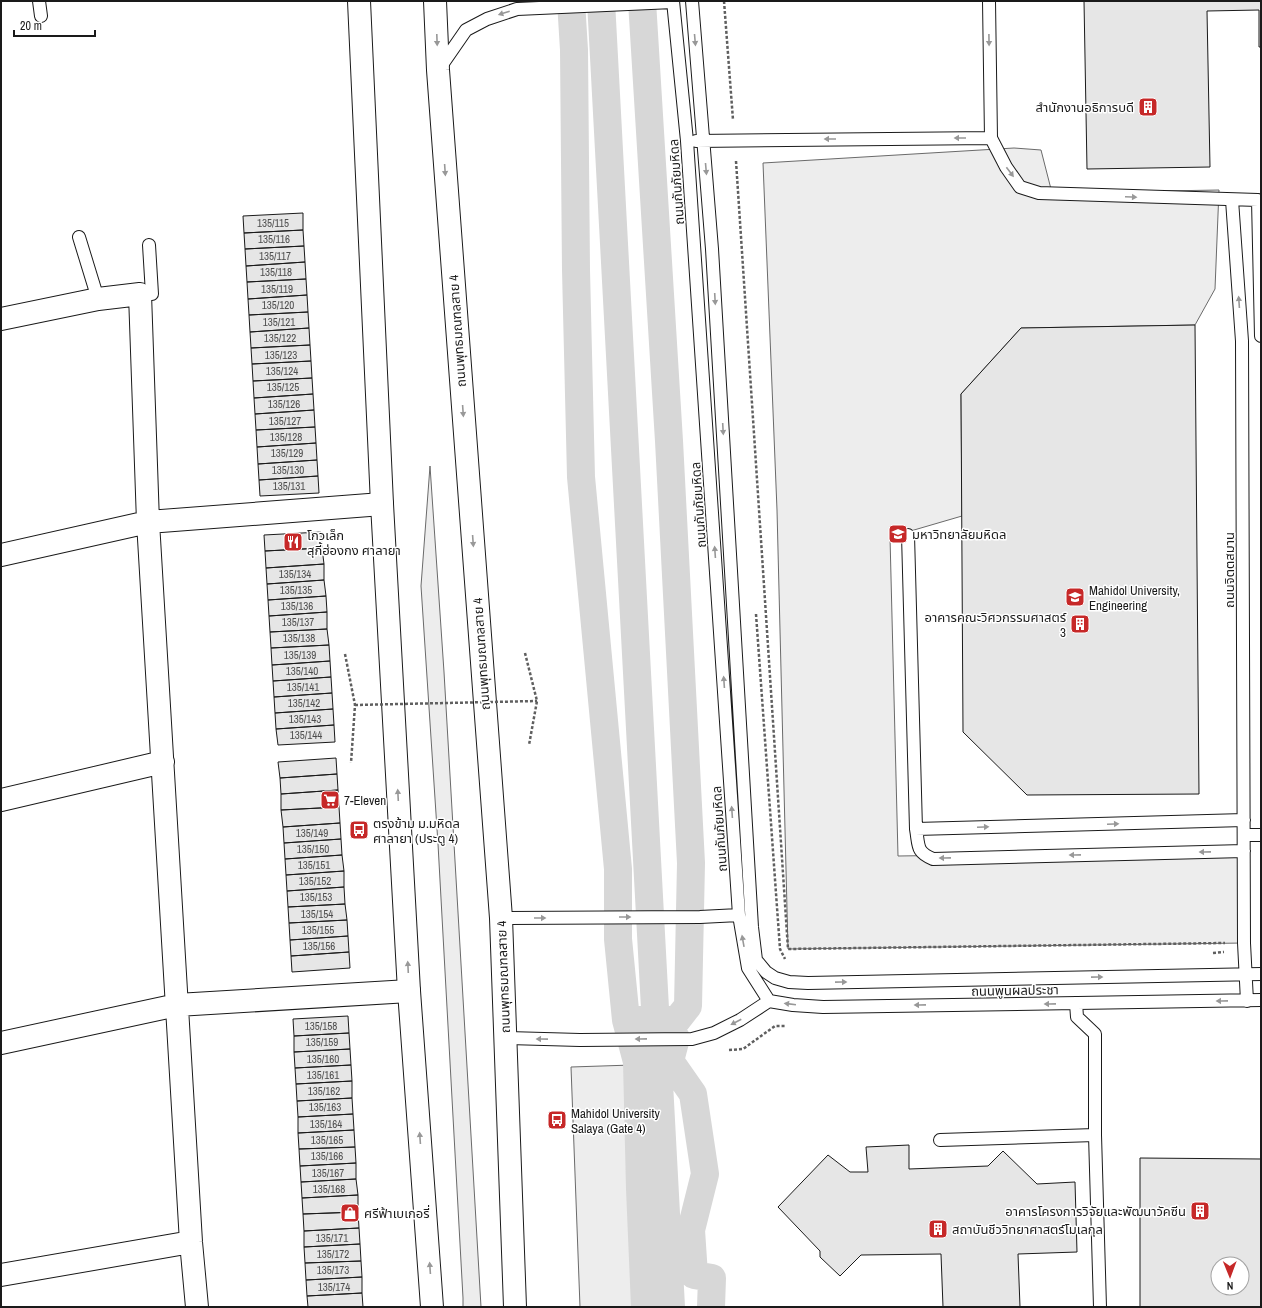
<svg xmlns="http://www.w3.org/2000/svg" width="1262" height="1308" font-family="'Archivo Narrow','Noto Sans Thai',sans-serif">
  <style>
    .built { fill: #ededed; stroke: #6a6a6a }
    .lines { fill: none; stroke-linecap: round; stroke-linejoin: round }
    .canal { stroke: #d7d7d7; stroke-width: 28 }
    .building { fill: #e6e6e6; stroke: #1a1a1a; fill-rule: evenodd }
    .service-casing { stroke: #1a1a1a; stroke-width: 14 }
    .minor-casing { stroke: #1a1a1a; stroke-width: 24 }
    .secondary-casing { stroke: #1a1a1a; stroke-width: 24 }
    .path { stroke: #5f5f5f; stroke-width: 2.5; stroke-dasharray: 3 2; stroke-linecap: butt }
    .service { stroke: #fff; stroke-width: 12 }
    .minor { stroke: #fff; stroke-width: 22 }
    .secondary { stroke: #fff; stroke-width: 22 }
    .path-bridge { stroke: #5f5f5f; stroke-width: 2.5; stroke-dasharray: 3 2; stroke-linecap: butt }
    .oneway { fill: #989898 }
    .labels { text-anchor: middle; stroke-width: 3; stroke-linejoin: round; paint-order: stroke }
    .number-label { font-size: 11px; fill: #4d4d4d }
    .poi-label { font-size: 13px; fill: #1a1a1a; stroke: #fff; text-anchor: start }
    .street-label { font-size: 13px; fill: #1a1a1a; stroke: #fff }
  </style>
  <rect width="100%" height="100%" fill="#fff"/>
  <path class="built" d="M1014 148 1041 150 1052 193 1219 190 1215 289 1195 325 1021 328 961 394 962 516 890 537 898 856 1244 851V943L788 949 777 510 763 163Z
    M430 466 444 672 481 1307H463V1298L438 844 421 586Z
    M632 1065 642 1307H580L571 1067Z"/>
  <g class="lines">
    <path class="canal" d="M571 1 574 50 576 270 581 477 618 869V939L626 1020H677L688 1006 691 863 669 441 642 1
      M601 1 671 1307
      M639 1020H626L637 1062 640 1189 645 1307
      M676 1038 670 1061 693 1094 705 1174 691 1230 694 1275 712 1278 711 1307"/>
  </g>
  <path class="building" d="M1084 1H1261V47H1259V10L1207 11 1210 167 1087 169Z
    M303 213V230L244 233 243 216Z
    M303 230 304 246 245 249 244 233Z
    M304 246 305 262 246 266 245 249Z
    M305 262 306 279 247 282 246 266Z
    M306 279 307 295 248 299 247 282Z
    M307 295 308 312 249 315 248 299Z
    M308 312 309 328 250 332 249 315Z
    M1195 325 1199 794 1027 795 963 732 961 394 1021 328Z
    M309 328 310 345 251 348 250 332Z
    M310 345 311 361 252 364 251 348Z
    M311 361 312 378 253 381 252 364Z
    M312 378 313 394 254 398 253 381Z
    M313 394 314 410 255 414 254 398Z
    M314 410 315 427 256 430 255 414Z
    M315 427 316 443 257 447 256 430Z
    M316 443 317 460 258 464 257 447Z
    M317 460 318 476 259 480 258 464Z
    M318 476 319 493 260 496 259 480Z
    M321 532 322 548 265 551 264 535Z
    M322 548 324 564 266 568 265 551Z
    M324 564V580L267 584 266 568Z
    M324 580 326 596 268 600 267 584Z
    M326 596 327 612 269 616 268 600Z
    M327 612V629L270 632 269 616Z
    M327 629 329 645 271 648 270 632Z
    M329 645 330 661 272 665 271 648Z
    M330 661 331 677 273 681 272 665Z
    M331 677 332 693 274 697 273 681Z
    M332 693 333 709 275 713 274 697Z
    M333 709 334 725 276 729 275 713Z
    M334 725 335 742 278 745 276 729Z
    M336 758 337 774 280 778 278 762Z
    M337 774 338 790 281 794 280 778Z
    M338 790 339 807 281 810V794Z
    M339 807 340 823 283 827 281 810Z
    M340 823 341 839 284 843 283 827Z
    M341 839 342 855 285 859 284 843Z
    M342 855 344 871 286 875 285 859Z
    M344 871V887L287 891 286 875Z
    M344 887 345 904 288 907 287 891Z
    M345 904 347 920 289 923 288 907Z
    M347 920 348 936 290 940 289 923Z
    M348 936 349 952 291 956 290 940Z
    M349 952 350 968 292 972 291 956Z
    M348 1016 349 1033 294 1036 293 1019Z
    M349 1033 350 1049 294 1052V1036Z
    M350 1049 351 1065 295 1068 294 1052Z
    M351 1065 352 1081 296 1084 295 1068Z
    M352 1081V1098L297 1101 296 1084Z
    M352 1098 353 1114 298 1117 297 1101Z
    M353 1114 354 1130 298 1133V1117Z
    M354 1130 355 1147 299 1149 298 1133Z
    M909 1145V1169L988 1166 1003 1151 1037 1184 1075 1182 1077 1252 1018 1254 1020 1307H943L941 1254 861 1255 840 1276 820 1257V1251L778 1207 828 1155 850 1172H868L866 1147Z
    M355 1147 356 1163 300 1166 299 1149Z
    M1140 1158 1261 1159V1307H1140ZM1218 1264H1242V1288H1218Z
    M356 1163V1179L301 1182 300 1166Z
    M356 1179 358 1195 302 1198 301 1182Z
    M358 1195V1212L303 1214 302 1198Z
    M358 1212 359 1228 304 1231 303 1214Z
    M359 1228 360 1244 304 1247V1231Z
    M360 1244 361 1261 305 1263 304 1247Z
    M361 1261 362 1277 306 1280 305 1263Z
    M362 1277V1293L307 1296 306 1280Z
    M362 1293 363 1307H308L307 1296Z"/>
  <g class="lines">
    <g class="service-casing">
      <path id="service" d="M39 1 41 16
        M673 1 687 141 739 915 748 968 769 1001
        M692 1 712 249 752 927 756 960 766 972 775 978 789 982 808 983 1261 974
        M439 69 466 30 487 19 517 9 673 2
        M991 138 1006 167 1020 187 1039 193 1258 200 1261 336
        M696 141 991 138 989 1
        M1232 200 1242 341 1244 943 1247 1001
        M79 237 98 299
        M140 294H152L149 245
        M908 535 916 829C919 846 916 852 933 859L1244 851
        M916 829 1244 820
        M1245 835H1261
        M501 918 700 917 739 915
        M769 1001 793 1005 823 1007 1261 1000
        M1076 1003 1077 1017 1095 1034V1135L1100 1307
        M505 1038 580 1040 692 1039 714 1033 740 1020 769 1001
        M940 1140 1095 1135"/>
    </g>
    <g class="minor-casing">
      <path id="minor" d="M1 319 98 299 140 294 148 522 191 1242 197 1307
        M1 555 148 522 382 504
        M1 800 163 762
        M1 1043 177 1005 409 991
        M1 1275 191 1242"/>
    </g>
    <g class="secondary-casing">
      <path id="secondary" d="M359 1 382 504 409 991 432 1307
        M435 1 438 70 501 918 515 1307"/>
    </g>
    <path class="path" d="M724 1 733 120
      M736 161 788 949 1225 943
      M756 614 780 949 785 959
      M525 653 537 701 529 745
      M345 654 355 705 351 763
      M1213 953 1224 952
      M729 1050 743 1049 775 1026H785"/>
    <use href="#service" class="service"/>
    <use href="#minor" class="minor"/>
    <use href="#secondary" class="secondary"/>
    <path class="path-bridge" d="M355 705 537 701"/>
  </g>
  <defs><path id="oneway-solid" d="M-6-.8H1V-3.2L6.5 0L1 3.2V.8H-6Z"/></defs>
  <g class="oneway">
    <use href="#oneway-solid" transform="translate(504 13) rotate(162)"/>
    <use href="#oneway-solid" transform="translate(437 40) rotate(88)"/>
    <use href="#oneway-solid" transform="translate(695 40) rotate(85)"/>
    <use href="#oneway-solid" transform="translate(989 40) rotate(89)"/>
    <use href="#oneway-solid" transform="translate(960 138) rotate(180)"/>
    <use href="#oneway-solid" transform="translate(830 139) rotate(180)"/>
    <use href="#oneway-solid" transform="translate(706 169) rotate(85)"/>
    <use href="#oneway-solid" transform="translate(445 170) rotate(86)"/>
    <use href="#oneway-solid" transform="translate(1010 172) rotate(53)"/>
    <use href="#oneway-solid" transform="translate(1131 197) rotate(2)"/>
    <use href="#oneway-solid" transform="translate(715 299) rotate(87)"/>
    <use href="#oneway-solid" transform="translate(1239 302) rotate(-94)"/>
    <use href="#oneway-solid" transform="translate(463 411) rotate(86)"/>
    <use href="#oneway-solid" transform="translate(723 429) rotate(87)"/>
    <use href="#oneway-solid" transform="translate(473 541) rotate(86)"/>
    <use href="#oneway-solid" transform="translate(715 552) rotate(-94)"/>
    <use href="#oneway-solid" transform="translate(724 682) rotate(-94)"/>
    <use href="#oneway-solid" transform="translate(398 795) rotate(-93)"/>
    <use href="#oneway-solid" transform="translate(732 812) rotate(-94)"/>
    <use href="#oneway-solid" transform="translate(1113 824) rotate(-2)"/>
    <use href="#oneway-solid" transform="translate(983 827) rotate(-2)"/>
    <use href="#oneway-solid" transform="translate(1205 852) rotate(179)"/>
    <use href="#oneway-solid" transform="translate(1075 855) rotate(179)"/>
    <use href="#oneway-solid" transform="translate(945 858) rotate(179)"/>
    <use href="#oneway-solid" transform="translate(625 917)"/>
    <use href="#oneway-solid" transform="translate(540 918)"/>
    <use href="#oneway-solid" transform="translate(743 941) rotate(-100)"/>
    <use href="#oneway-solid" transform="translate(408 967) rotate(-93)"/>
    <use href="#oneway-solid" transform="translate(1097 977) rotate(-1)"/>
    <use href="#oneway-solid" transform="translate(841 982) rotate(-1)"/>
    <use href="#oneway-solid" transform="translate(1222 1001) rotate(179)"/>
    <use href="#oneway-solid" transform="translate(790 1004) rotate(-173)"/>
    <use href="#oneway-solid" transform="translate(1050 1004) rotate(179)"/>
    <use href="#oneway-solid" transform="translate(920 1005) rotate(179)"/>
    <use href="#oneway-solid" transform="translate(736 1022) rotate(152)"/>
    <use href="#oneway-solid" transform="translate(542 1039) rotate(-179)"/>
    <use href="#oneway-solid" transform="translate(641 1039) rotate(179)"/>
    <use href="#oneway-solid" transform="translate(420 1138) rotate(-94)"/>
    <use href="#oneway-solid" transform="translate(430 1268) rotate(-94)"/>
  </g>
  <defs>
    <g id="building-square" transform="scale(1)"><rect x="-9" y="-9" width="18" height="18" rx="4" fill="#c62828" stroke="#fff"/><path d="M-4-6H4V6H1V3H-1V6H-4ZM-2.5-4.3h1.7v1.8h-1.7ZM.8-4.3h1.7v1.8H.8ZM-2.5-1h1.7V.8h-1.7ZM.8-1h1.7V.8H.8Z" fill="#fff"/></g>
    <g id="university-square" transform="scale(1)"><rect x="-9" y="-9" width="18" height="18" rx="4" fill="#c62828" stroke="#fff"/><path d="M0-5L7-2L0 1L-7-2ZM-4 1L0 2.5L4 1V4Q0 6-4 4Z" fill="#fff"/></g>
    <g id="restaurant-square" transform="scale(1)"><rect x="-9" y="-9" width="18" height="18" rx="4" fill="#c62828" stroke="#fff"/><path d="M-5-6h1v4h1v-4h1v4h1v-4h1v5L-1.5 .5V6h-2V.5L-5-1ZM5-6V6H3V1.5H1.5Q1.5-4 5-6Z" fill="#fff"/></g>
    <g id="supermarket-square" transform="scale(1)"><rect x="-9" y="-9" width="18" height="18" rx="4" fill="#c62828" stroke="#fff"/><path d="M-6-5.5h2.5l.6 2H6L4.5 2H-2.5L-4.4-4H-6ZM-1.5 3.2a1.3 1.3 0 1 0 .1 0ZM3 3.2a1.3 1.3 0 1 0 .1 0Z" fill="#fff"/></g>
    <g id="bus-square" transform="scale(1)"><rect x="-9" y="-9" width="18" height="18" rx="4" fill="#c62828" stroke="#fff"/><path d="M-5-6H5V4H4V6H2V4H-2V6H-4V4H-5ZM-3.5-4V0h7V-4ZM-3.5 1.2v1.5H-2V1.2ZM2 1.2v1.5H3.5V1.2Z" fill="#fff"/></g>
    <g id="shop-square" transform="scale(1)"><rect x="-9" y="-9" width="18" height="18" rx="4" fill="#c62828" stroke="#fff"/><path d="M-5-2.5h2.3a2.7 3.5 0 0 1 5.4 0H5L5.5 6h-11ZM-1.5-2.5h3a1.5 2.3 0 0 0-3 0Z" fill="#fff"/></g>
  </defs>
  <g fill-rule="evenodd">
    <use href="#building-square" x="1148" y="107"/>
    <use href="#university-square" x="898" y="534"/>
    <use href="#restaurant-square" x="293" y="542"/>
    <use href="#university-square" x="1075" y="597"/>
    <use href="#building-square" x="1080" y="624"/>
    <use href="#supermarket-square" x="330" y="800"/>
    <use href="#bus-square" x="359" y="830"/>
    <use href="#bus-square" x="557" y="1120"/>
    <use href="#building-square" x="1200" y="1211"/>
    <use href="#shop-square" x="350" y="1213"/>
    <use href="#building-square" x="938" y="1229"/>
  </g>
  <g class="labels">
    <g class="number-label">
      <text x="273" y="227">135/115</text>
      <text x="274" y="243">135/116</text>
      <text x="275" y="260">135/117</text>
      <text x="276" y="276">135/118</text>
      <text x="277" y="293">135/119</text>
      <text x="278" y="309">135/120</text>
      <text x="279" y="326">135/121</text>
      <text x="280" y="342">135/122</text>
      <text x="281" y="359">135/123</text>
      <text x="282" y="375">135/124</text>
      <text x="283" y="391">135/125</text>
      <text x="284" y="408">135/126</text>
      <text x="285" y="425">135/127</text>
      <text x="286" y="441">135/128</text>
      <text x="287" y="457">135/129</text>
      <text x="288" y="474">135/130</text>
      <text x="289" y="490">135/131</text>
      <text x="295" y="578">135/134</text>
      <text x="296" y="594">135/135</text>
      <text x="297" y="610">135/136</text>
      <text x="298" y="626">135/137</text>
      <text x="299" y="642">135/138</text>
      <text x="300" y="659">135/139</text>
      <text x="302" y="675">135/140</text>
      <text x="303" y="691">135/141</text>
      <text x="304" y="707">135/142</text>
      <text x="305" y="723">135/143</text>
      <text x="306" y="739">135/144</text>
      <text x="312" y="837">135/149</text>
      <text x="313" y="853">135/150</text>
      <text x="314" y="869">135/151</text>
      <text x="315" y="885">135/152</text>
      <text x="316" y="901">135/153</text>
      <text x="317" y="918">135/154</text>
      <text x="318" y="934">135/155</text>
      <text x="319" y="950">135/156</text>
      <text x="321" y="1030">135/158</text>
      <text x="322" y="1046">135/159</text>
      <text x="323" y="1063">135/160</text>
      <text x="323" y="1079">135/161</text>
      <text x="324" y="1095">135/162</text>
      <text x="325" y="1111">135/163</text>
      <text x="326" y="1128">135/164</text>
      <text x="327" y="1144">135/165</text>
      <text x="327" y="1160">135/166</text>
      <text x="328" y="1177">135/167</text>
      <text x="329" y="1193">135/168</text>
      <text x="332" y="1242">135/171</text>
      <text x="333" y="1258">135/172</text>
      <text x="333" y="1274">135/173</text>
      <text x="334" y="1291">135/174</text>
    </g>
    <g class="poi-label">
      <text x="1134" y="112" text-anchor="end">สำนักงานอธิการบดี</text>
      <text x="912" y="539">มหาวิทยาลัยมหิดล</text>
      <text x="307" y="540">โกวเล็ก<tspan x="307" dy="15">สุกี้ฮ่องกง ศาลายา</tspan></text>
      <text x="1089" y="595">Mahidol University,<tspan x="1089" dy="15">Engineering</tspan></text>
      <text x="1066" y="622" text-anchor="end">อาคารคณะวิศวกรรมศาสตร์<tspan x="1066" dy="15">3</tspan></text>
      <text x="344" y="805">7-Eleven</text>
      <text x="373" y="828">ตรงข้าม ม.มหิดล<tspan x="373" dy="15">ศาลายา (ประตู 4)</tspan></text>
      <text x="571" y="1118">Mahidol University<tspan x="571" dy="15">Salaya (Gate 4)</tspan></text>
      <text x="1186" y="1216" text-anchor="end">อาคารโครงการวิจัยและพัฒนาวัคซีน</text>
      <text x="364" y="1218">ศรีฟ้าเบเกอรี่</text>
      <text x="952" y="1234">สถาบันชีววิทยาศาสตร์โมเลกุล</text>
    </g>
    <g class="street-label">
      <text transform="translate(676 182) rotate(-94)" y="5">ถนนกันภัยมหิดล</text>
      <text transform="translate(457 331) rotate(-94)" y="5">ถนนพุทธมณฑลสาย 4</text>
      <text transform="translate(698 505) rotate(-94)" y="5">ถนนกันภัยมหิดล</text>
      <text transform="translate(1229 570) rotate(-90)" y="5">ถนนจิตตสมาน</text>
      <text transform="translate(481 654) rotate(-94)" y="5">ถนนพุทธมณฑลสาย 4</text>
      <text transform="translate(719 829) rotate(-94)" y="5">ถนนกันภัยมหิดล</text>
      <text transform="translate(503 977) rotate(-92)" y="5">ถนนพุทธมณฑลสาย 4</text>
      <text transform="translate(1015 990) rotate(-1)" y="5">ถนนพูนผลประชา</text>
    </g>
  </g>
  <rect width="1262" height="1308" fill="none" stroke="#1a1a1a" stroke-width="4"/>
  <g transform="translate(1230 1276) rotate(179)"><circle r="19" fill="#ffffff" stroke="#a3a3a3"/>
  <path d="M0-3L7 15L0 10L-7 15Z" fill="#c62828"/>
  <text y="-6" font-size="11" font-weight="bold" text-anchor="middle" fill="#1a1a1a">N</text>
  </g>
  <path d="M14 30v6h81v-6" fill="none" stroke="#1a1a1a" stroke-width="2"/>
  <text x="20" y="30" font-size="12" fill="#1a1a1a" stroke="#ffffff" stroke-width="3" paint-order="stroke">20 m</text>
</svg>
